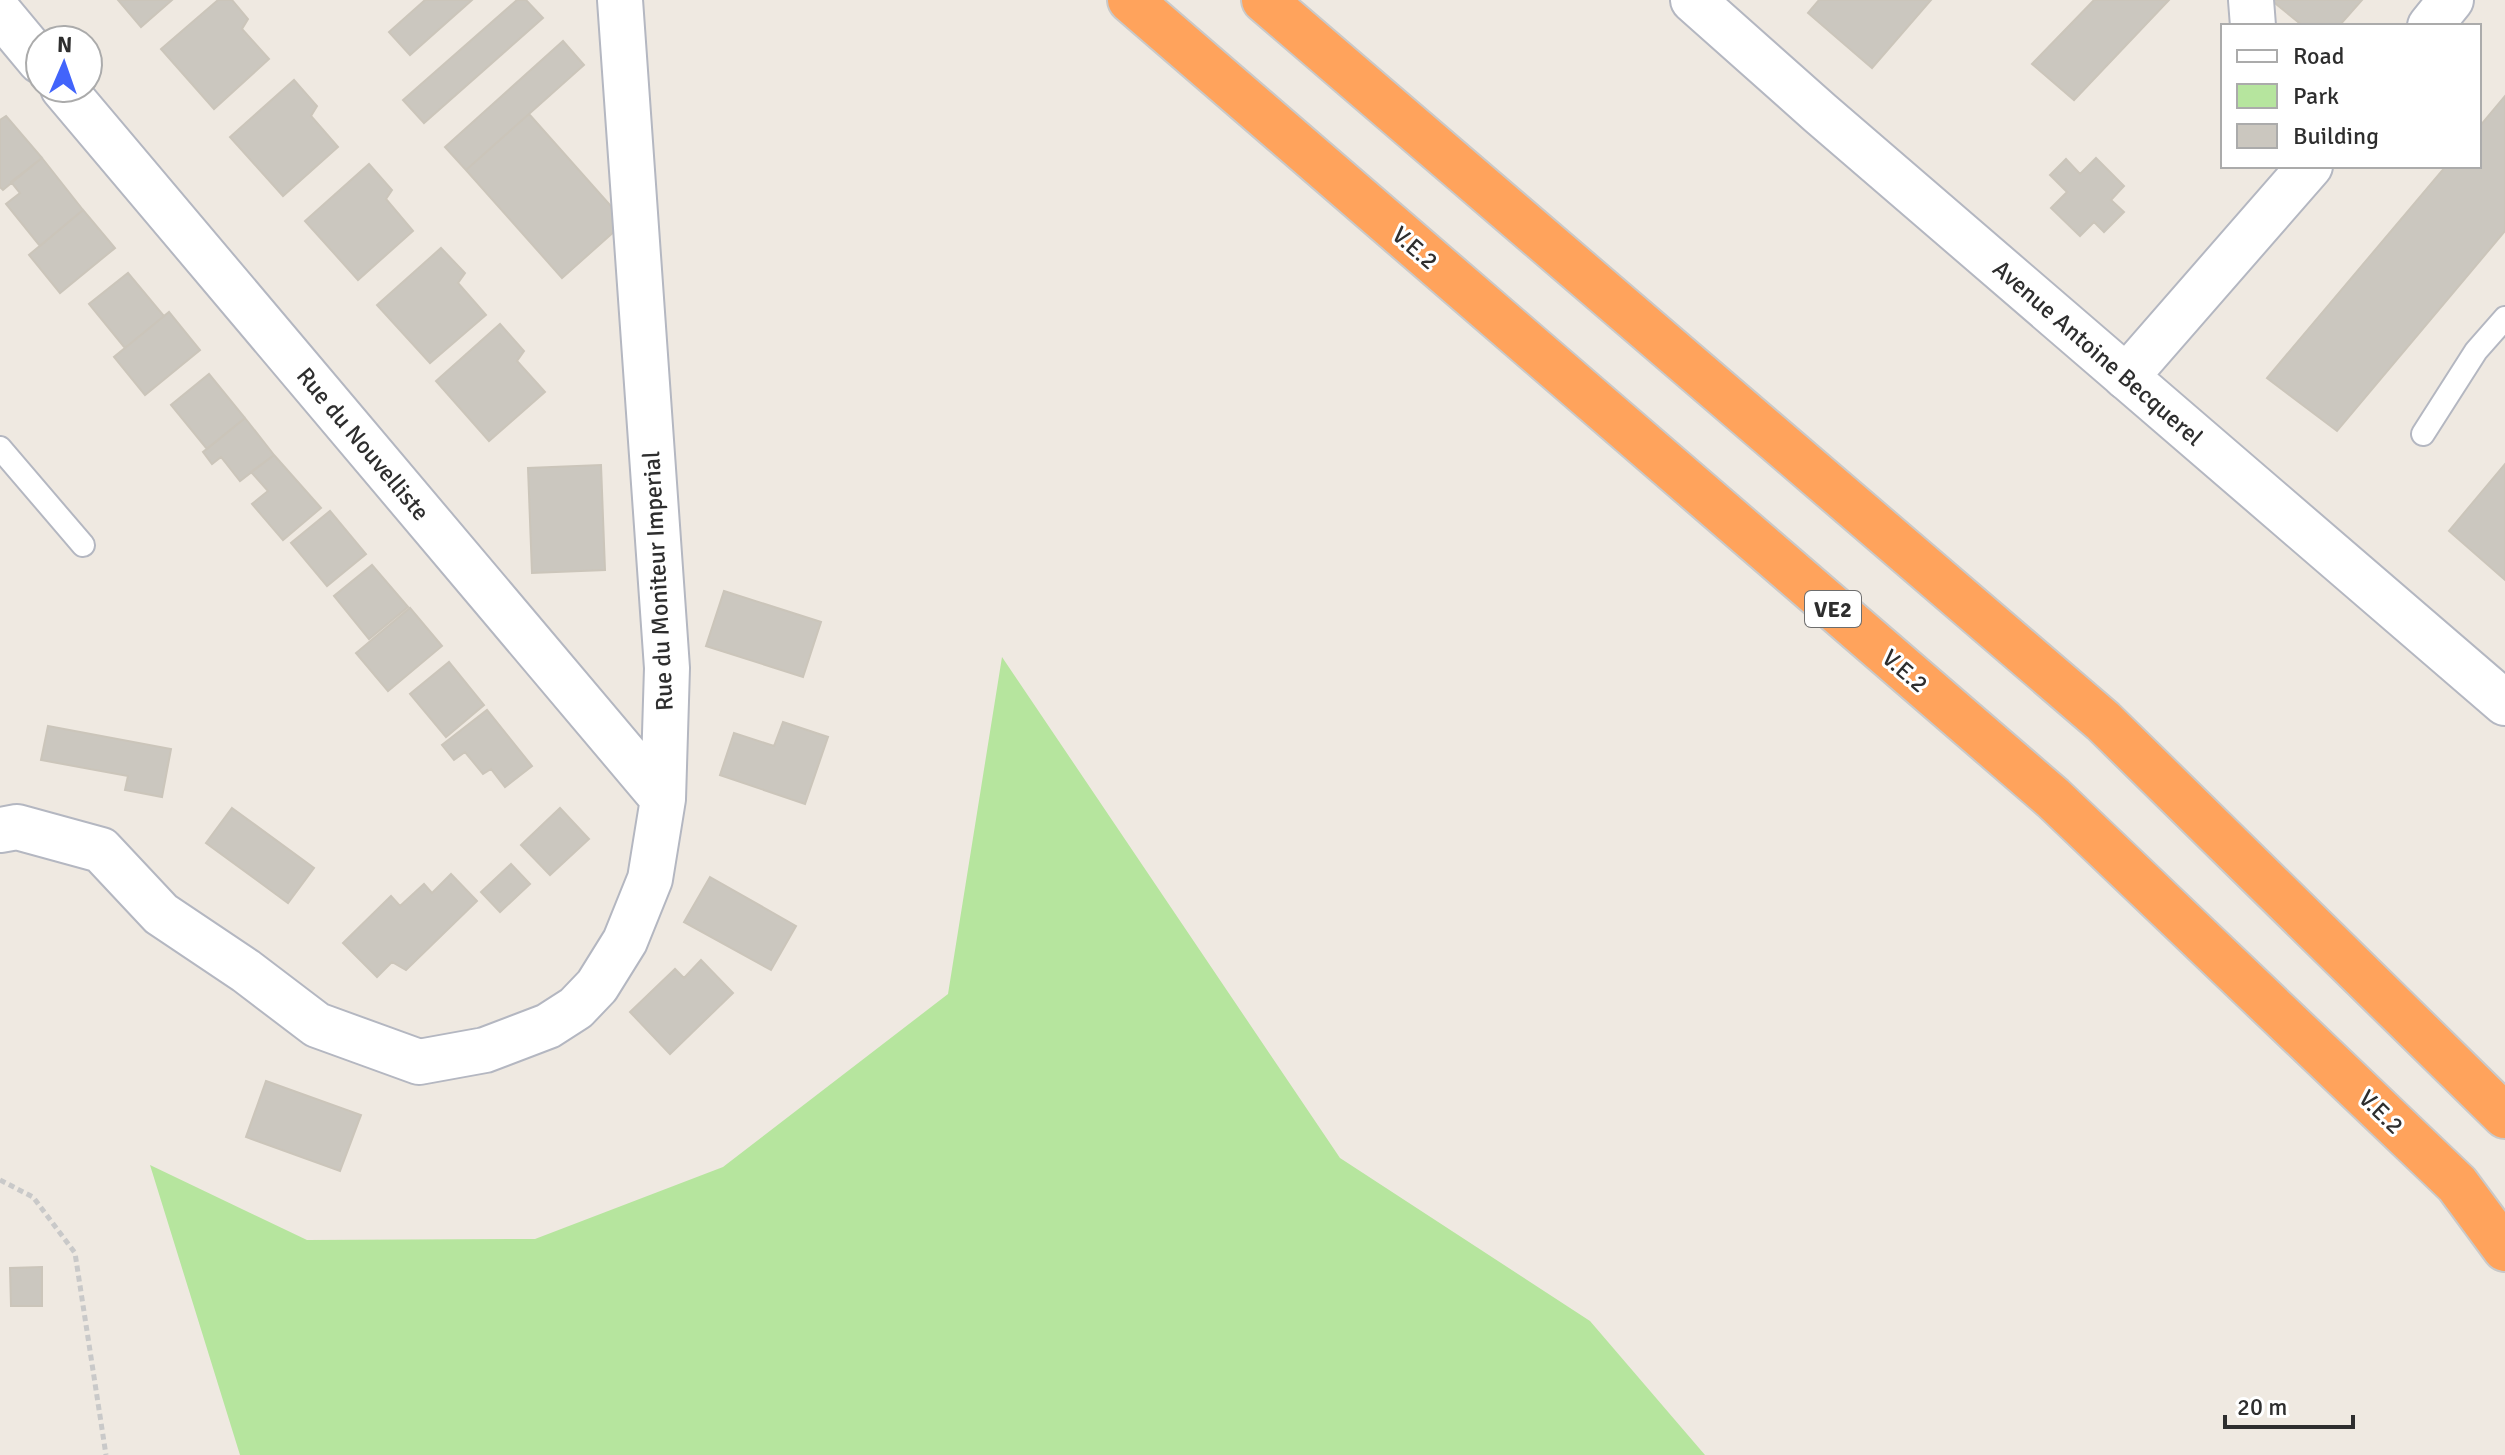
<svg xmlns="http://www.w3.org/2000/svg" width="2505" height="1455" font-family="Signika,sans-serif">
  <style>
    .green { fill: #b6e59e }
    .building { fill: #cbc7bf; stroke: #cbc5ba; stroke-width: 2 }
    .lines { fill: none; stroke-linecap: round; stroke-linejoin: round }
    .lane-casing { stroke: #b4b7c1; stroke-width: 26 }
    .street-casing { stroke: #b4b7c1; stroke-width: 48 }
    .secondary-casing { stroke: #b4b7c1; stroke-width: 48 }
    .highway-casing { stroke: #c9c9c9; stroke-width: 48 }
    .path { stroke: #c9c9c9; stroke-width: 5; stroke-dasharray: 6 4; stroke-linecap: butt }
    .lane { stroke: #fff; stroke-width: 22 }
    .street { stroke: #fff; stroke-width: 44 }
    .secondary { stroke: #fff; stroke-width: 44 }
    .highway { stroke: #ffa35c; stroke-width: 44 }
    .labels { text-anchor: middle; stroke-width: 6; stroke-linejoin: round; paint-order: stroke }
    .shield { fill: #fff; stroke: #6d6d6d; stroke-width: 2 }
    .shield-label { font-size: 22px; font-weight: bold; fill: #2e2e2e }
    .street-label { font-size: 24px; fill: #2e2e2e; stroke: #fff }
  </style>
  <rect width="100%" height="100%" fill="#efe9e1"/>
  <path class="green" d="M1002 657 1340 1158 1590 1321 1705 1455H240L150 1165 307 1240 535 1239 723 1167 948 994Z"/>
  <path class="building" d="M118 0H172L141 27Z
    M218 0H232L248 19 242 29 269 59 214 109 161 49Z
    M425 0H472L410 55 389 32Z
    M517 0H526L543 18 424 123 403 100Z
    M1819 0H1931L1872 68 1808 13Z
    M2094 0H2169L2074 100 2032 64Z
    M2271 0H2362L2339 26H2303Z
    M563 41 584 65 466 170 445 147Z
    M294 80 317 106 311 116 338 147 283 196 230 137Z
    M2505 96V231L2337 431 2267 378 2446 166H2479V127Z
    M529 114 625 222 562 278 466 170Z
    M6 116 42 158 3 190 0 187V120Z
    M42 158 83 210 40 246 6 204 20 193 11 182Z
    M2096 158 2124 186 2111 200 2124 212 2104 232 2094 222 2080 236 2051 208 2067 192 2050 175 2066 159 2080 174Z
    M369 164 392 190 386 199 413 231 358 280 305 221Z
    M83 210 115 248 60 293 29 255Z
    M441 248 465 273 458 283 486 315 430 363 377 305Z
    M128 273 164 316 125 348 89 304Z
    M169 312 200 350 145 395 114 357Z
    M500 324 524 351 517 361 545 392 489 441 436 381Z
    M209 374 245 418 207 449 171 405Z
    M245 418 274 455 240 481 221 457 212 464 203 452Z
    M274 455 321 508 283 540 252 504 268 491 251 472Z
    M2505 464V580L2449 531Z
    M601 465 605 570 532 573 528 468Z
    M330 511 366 554 327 586 291 543Z
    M372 565 408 607 369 639 334 596Z
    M724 591 821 622 803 677 706 646Z
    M410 608 442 646 388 691 356 653Z
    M449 662 484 705 446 737 410 694Z
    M487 710 532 766 505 787 491 769 483 774 465 752 454 760 442 745Z
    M783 722 828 737 805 804 720 775 734 733 774 746Z
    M48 726 171 749 162 797 125 790 128 776 41 760Z
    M232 808 314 868 288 903 206 843Z
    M560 808 589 839 550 875 521 845Z
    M511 864 530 884 500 912 481 892Z
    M451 874 477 901 406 970 392 962 377 977 343 943 391 896 400 906 424 884 432 893Z
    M710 877 796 926 771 970 684 922Z
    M701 960 733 993 670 1054 630 1012 675 969 684 978Z
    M266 1081 361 1115 340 1171 246 1137Z
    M42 1267V1306H11L10 1268Z"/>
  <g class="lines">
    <g class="lane-casing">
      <path id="lane" d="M2423 434 2476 351 2505 318
        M0 448 83 545"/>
    </g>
    <g class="street-casing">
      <path id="street" d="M2251 0 2253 26
        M0 13 40 61
        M2430 26 2451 0
        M63 88 663 799
        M2126 377 2310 166
        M0 830 17 827 101 850 161 914 246 971 317 1025 419 1062 485 1050 548 1026 576 1008 597 986 625 941 650 879 663 799 667 668 620 0"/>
    </g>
    <g class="secondary-casing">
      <path id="secondary" d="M1693 0 1820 113 2505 703"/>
    </g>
    <g class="highway-casing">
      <path id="highway" d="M1130 0 2053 798 2457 1184 2505 1249
        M1264 0 2103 721 2505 1116"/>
    </g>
    <path class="path" d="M0 1180 33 1197 75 1253 106 1455"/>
    <use href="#lane" class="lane"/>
    <use href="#street" class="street"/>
    <use href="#secondary" class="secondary"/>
    <use href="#highway" class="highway"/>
  </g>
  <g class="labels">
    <rect class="shield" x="1805" y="591" width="56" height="36" rx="6"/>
    <g class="shield-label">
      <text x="1833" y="617">VE2</text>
    </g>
    <g class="street-label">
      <text transform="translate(1415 248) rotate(41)" y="8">V.E.2</text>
      <text transform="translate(2098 353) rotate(41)" y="8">Avenue Antoine Becquerel</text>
      <text transform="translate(363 444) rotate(50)" y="8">Rue du Nouvelliste</text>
      <text transform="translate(658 581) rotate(-93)" y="8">Rue du Moniteur Imperial</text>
      <text transform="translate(1905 671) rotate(41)" y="8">V.E.2</text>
      <text transform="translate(2381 1112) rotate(44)" y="8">V.E.2</text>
    </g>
  </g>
  <rect x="2221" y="24" width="260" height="144" fill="#ffffff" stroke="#ababab" stroke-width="2"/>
  <rect x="2237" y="50" width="40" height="12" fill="#ffffff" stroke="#ababab" stroke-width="2"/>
  <text x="2293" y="64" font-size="24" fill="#2e2e2e">Road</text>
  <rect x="2237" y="84" width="40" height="24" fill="#b6e59e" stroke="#ababab" stroke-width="2"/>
  <text x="2293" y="104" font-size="24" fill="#2e2e2e">Park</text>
  <rect x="2237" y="124" width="40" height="24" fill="#cbc7bf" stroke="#ababab" stroke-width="2"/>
  <text x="2293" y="144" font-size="24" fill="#2e2e2e">Building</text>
  <g transform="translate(64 64) rotate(2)"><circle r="38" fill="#ffffff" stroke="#ababab" stroke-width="2"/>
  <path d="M0-6L14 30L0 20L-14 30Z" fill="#4264fb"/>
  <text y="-12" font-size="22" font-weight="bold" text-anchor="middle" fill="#2e2e2e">N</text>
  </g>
  <path d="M2225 1415v12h128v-12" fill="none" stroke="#2e2e2e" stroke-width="4"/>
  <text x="2237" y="1415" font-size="24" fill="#2e2e2e" stroke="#ffffff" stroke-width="6" paint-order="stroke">20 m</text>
</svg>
